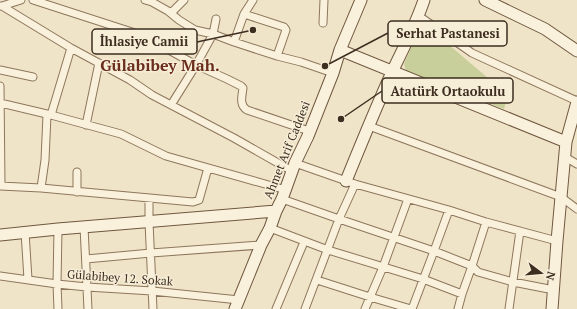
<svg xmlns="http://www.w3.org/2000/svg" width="577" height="309" font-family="'PT Serif',serif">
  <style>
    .green { fill: #c9cf9b }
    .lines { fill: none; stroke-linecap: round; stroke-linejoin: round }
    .street-casing { stroke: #8d765c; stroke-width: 9 }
    .secondary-casing { stroke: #6f573f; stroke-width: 13 }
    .street { stroke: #faf1dc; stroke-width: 7 }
    .secondary { stroke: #faf1dc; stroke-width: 11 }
    .labels { text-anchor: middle; stroke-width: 3; stroke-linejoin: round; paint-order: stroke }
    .street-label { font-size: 12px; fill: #3d2e20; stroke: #f7eed8 }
    .district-label { font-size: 16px; font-weight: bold; fill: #6b2e1e; stroke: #f7eed8 }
    .leader { fill: none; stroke: #3d2e20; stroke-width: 1.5 }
    .callout-dot { fill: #3d2e20; stroke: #f7eed8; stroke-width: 1.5 }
    .callout { fill: #f7eed8; stroke: #3d2e20; stroke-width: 1.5 }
    .callout-label { font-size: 13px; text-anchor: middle; font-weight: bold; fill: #3d2e20 }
  </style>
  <rect width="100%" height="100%" fill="#f0e4c8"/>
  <path class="green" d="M422 22 508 95 504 109 406 71 404 64Z"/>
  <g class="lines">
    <g class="street-casing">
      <path id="street" d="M33 0 132 32 158 44 196 65 227 79 241 86 243 88C242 96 239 105 247 110L309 131
        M145 0 152 2 168 11 179 20 195 30 213 34 234 42 277 56 301 62 333 73
        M0 6H2L71 48 130 80 152 95 234 138 292 171
        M2 6 21 0
        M171 13 184 0
        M244 14 284 27 286 30 277 56
        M419 16 472 53 577 101
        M323 23 324 0
        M234 42 244 14 253 0
        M0 70 33 77
        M0 86 1 186
        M0 103 51 115 121 134 166 156 286 190
        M171 105 196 65 213 34 216 19
        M51 115 71 48
        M86 125 99 63
        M369 126 561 197 577 209
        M565 157 577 164
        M295 163 355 184 449 210 486 222 557 241
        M77 172V192
        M0 186 41 188 193 202 199 200 208 168
        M41 188 45 160 47 115
        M149 198V222L153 309
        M282 199 339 219 434 251 472 266 478 272 513 282 554 290
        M84 227 88 309
        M270 228 328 250 423 279 462 294
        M58 229 57 284 58 309
        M25 232 28 279
        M86 259 151 253 261 245
        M0 276 57 284 87 287 152 291 239 300
        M317 280 370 297 411 309
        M276 309 304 242
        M305 309 339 219 355 184
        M365 309 383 267 408 199
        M412 309 434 251 449 210
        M458 309 462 294 472 266 486 222
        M509 309 520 231"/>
    </g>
    <g class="secondary-casing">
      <path id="secondary" d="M485 0 545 29 577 51
        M340 50 566 142
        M346 181C361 144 376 107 393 70 404 47 416 24 424 0
        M0 235 58 229 276 211
        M235 309 261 245 270 228 276 211 282 199 295 163 308 136 333 73 340 50 361 0
        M552 309 557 241 566 142 577 102"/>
    </g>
    <use href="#street" class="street"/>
    <use href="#secondary" class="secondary"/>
  </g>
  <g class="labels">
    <g class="street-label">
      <text transform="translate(287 150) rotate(-68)" y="4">Ahmet Arif Caddesi</text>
      <text transform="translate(120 278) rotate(4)" y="4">Gülabibey 12. Sokak</text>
    </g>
    <g class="district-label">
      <text x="160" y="71">Gülabibey Mah.</text>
    </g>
  </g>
  <path class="leader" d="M325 66L388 33M253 30L197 42M341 119L382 91"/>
  <g class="callout-dot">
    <circle cx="325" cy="66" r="4"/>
    <circle cx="253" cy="30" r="4"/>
    <circle cx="341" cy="119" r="4"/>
  </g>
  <g class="callout">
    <rect x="388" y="21" width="119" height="25" rx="4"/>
    <rect x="92" y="29" width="105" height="25" rx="4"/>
    <rect x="382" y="78" width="131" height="25" rx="4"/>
  </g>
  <g class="callout-label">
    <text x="448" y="38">Serhat Pastanesi</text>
    <text x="144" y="46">İhlasiye Camii</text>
    <text x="448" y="96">Atatürk Ortaokulu</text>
  </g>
  <g transform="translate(541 273) rotate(106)" stroke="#f7eed8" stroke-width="3" paint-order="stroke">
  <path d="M0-3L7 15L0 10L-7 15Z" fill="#3d2e20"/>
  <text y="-6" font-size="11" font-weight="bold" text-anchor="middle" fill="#3d2e20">N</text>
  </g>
</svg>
